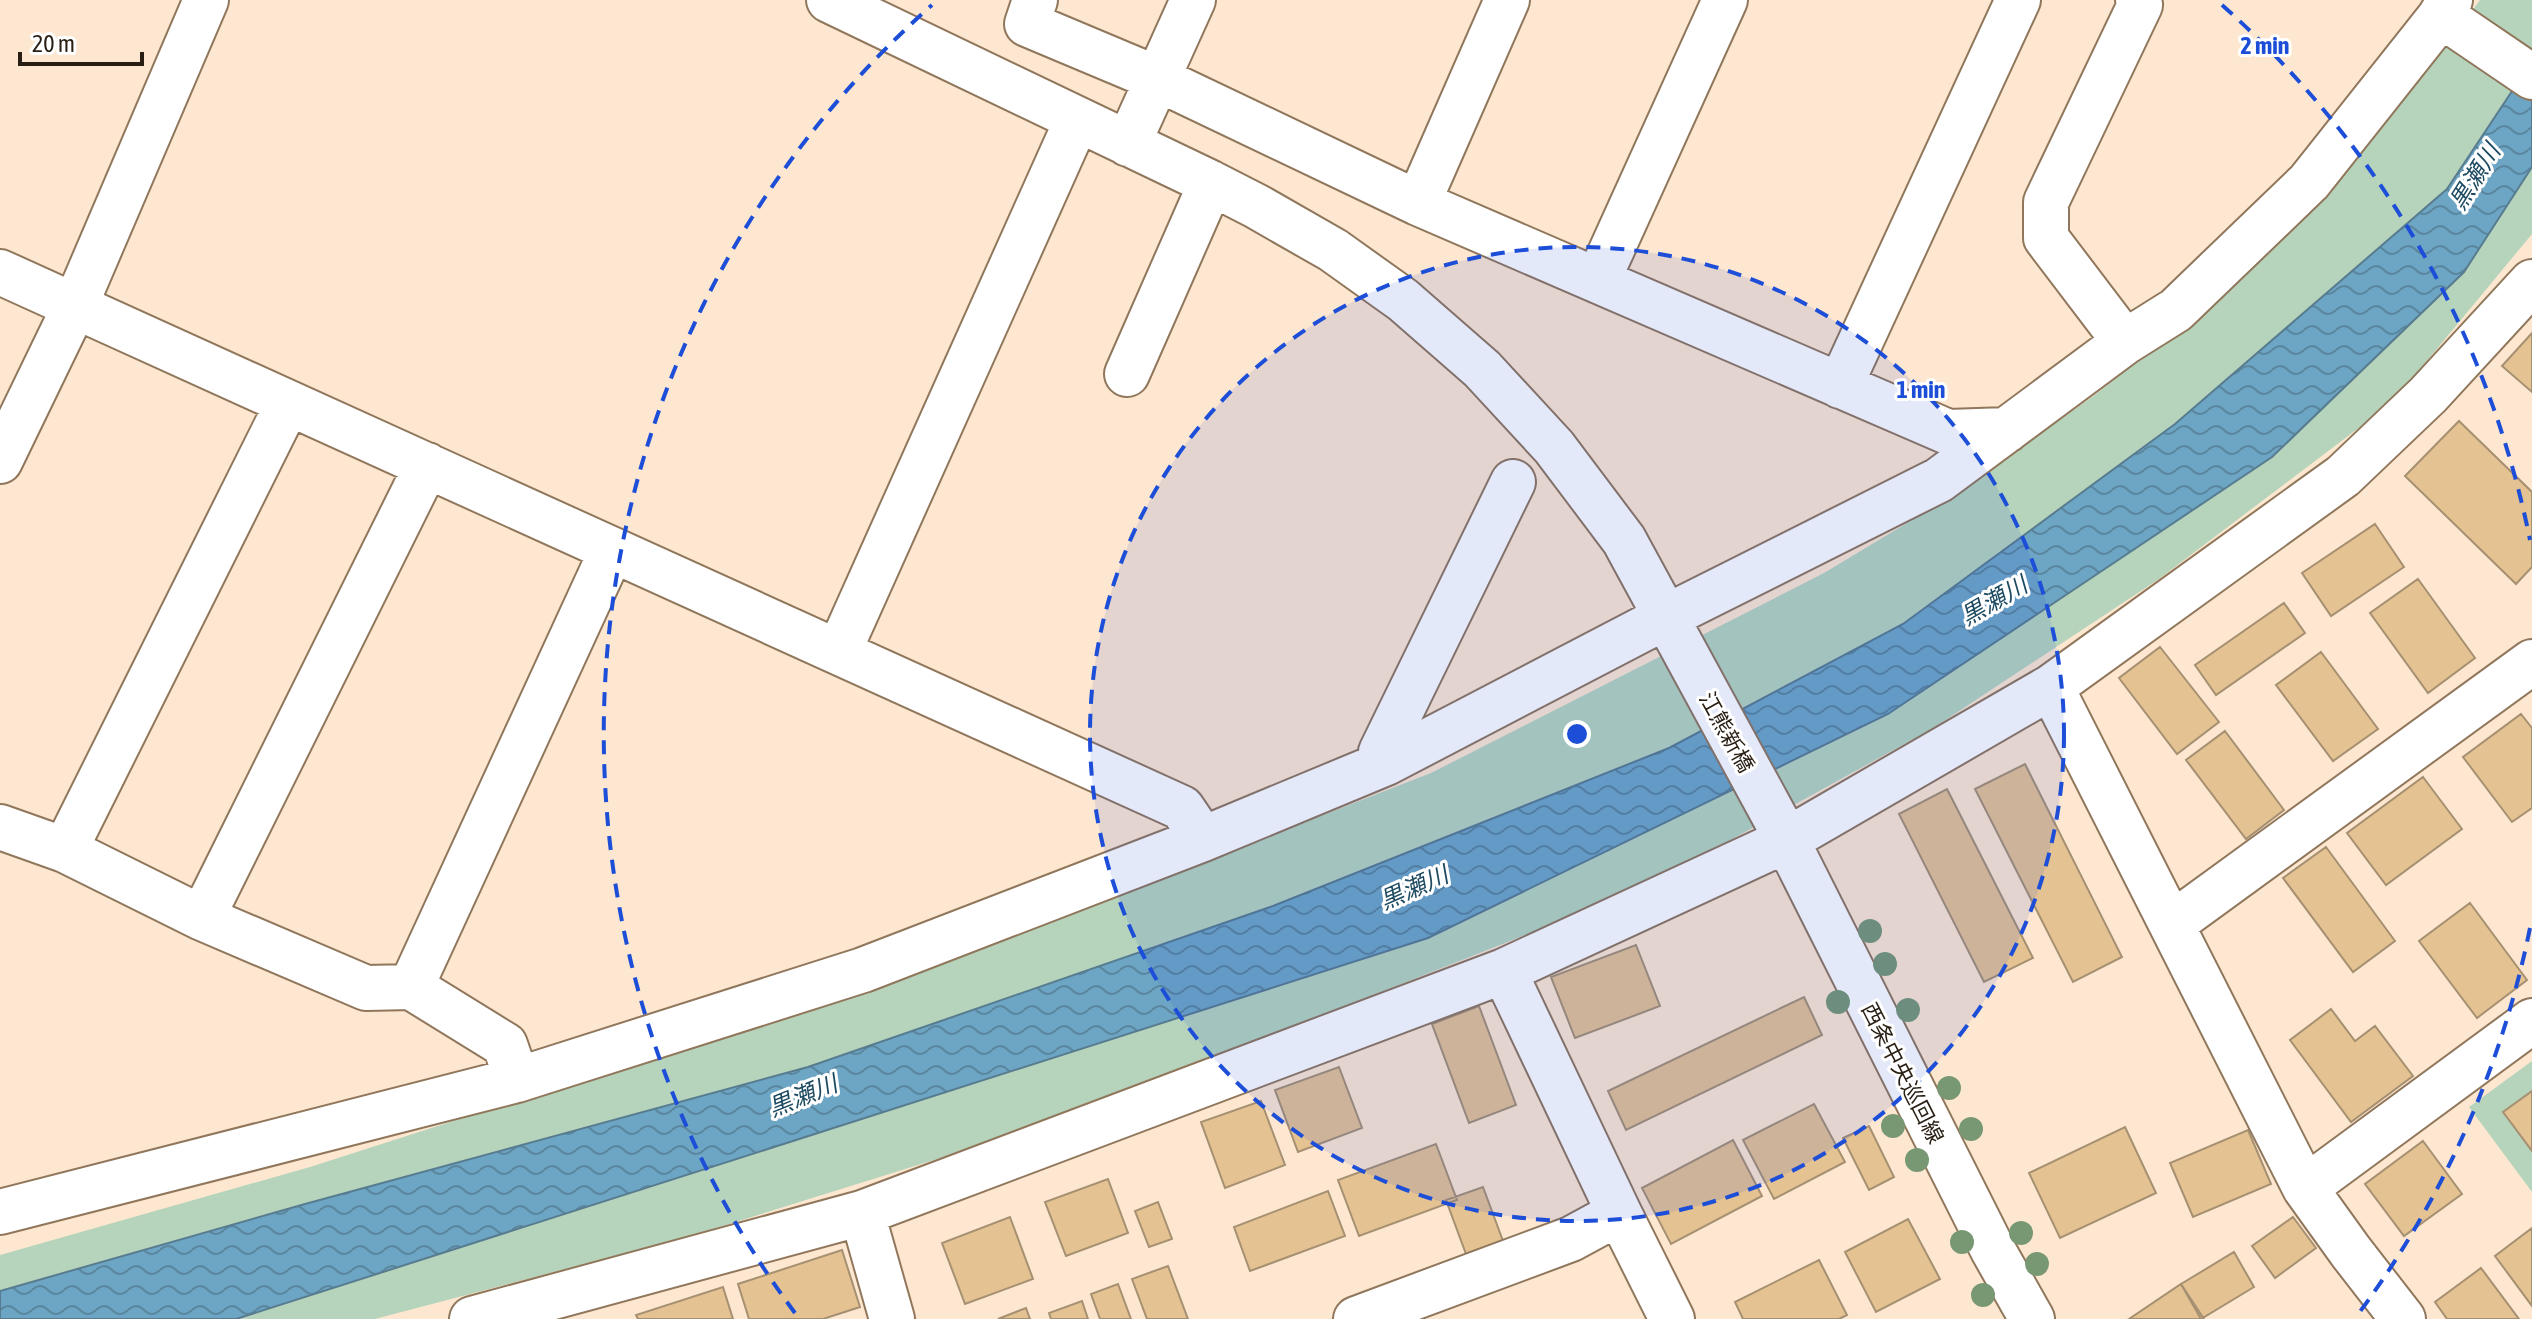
<svg xmlns="http://www.w3.org/2000/svg" width="2532" height="1319" font-family="'Asap Condensed','Noto Sans JP',sans-serif">
  <style>
    .green { fill: #b6d4bc }
    .water { fill: url(#water-waves); stroke: #587c8f; stroke-width: 2 }
    .building { fill: #e4c292; stroke: #a69072; stroke-width: 2 }
    .lines { fill: none; stroke-linecap: round; stroke-linejoin: round }
    .minor-casing { stroke: #90775c; stroke-width: 48 }
    .minor { stroke: #fff; stroke-width: 44 }
    .tree { fill: #789874 }
    .ring { fill: none; stroke: #1d4ed8; stroke-width: 4; stroke-dasharray: 14 10 }
    .labels { text-anchor: middle; stroke-width: 6; stroke-linejoin: round; paint-order: stroke }
    .street-label { font-size: 22px; fill: #281e13; stroke: #fff }
    .water-label { font-size: 24px; font-style: italic; fill: #1e4b62; stroke: #fff }
    .centre { fill: #1d4ed8; stroke: #fff; stroke-width: 4 }
    .ring-label { font-size: 24px; text-anchor: middle; font-weight: bold; fill: #1d4ed8; stroke: #fff; stroke-width: 6; stroke-linejoin: round; paint-order: stroke }
  </style>
  <defs>
    <pattern id="water-waves" width="16" height="10" patternUnits="userSpaceOnUse" patternTransform="scale(2)"><rect width="16" height="10" fill="#6da5c4"/><path d="M0 5q4-4 8 0t8 0" fill="none" stroke="#5a869e"/></pattern>
  </defs>
  <rect width="100%" height="100%" fill="#fee7d0"/>
  <path class="green" d="M2480 0H2532V234L2393 402 2159 579 1935 727 1642 889 1036 1128 691 1236 375 1319H0V1255L310 1167 941 964 1431 773 1824 573 1952 496 2092 397 2224 293 2432 64Z
    M2532 1061V1091L2504 1112 2532 1151V1192L2469 1107Z"/>
  <path class="water" d="M2532 61V167L2464 272 2272 457 1888 714 1428 938 236 1319H0V1291L305 1204 808 1067 1273 906 1669 748 1903 624 2175 424 2447 189Z"/>
  <path class="building" d="M2532 333V392L2502 366Z
    M2459 421 2532 492V567L2516 584 2405 476Z
    M2375 524 2404 567 2331 616 2302 573Z
    M2418 579 2475 658 2428 693 2370 613Z
    M2284 603 2305 633 2216 695 2195 665Z
    M2160 647 2219 722 2177 754 2119 678Z
    M2321 652 2378 729 2333 761 2276 685Z
    M2521 714 2532 728V808L2512 822 2463 757Z
    M2225 731 2284 810 2246 839 2186 760Z
    M2025 764 2122 957 2073 982 1975 789Z
    M2423 777 2462 829 2386 885 2347 833Z
    M1947 789 2033 958 1984 982 1899 814Z
    M2326 847 2395 941 2353 972 2283 878Z
    M2470 903 2527 980 2477 1018 2419 941Z
    M1636 945 1660 1006 1575 1038 1551 977Z
    M1804 997 1822 1035 1626 1130 1608 1091Z
    M1479 1006 1516 1105 1469 1123 1432 1024Z
    M2331 1009 2355 1041 2375 1026 2413 1076 2351 1122 2290 1040Z
    M1339 1067 1362 1128 1298 1152 1275 1090Z
    M2532 1091V1151L2503 1112Z
    M1261 1101 1285 1165 1225 1188 1201 1122Z
    M1814 1104 1845 1162 1774 1199 1743 1140Z
    M1869 1126 1894 1177 1869 1190 1843 1138Z
    M2125 1127 2156 1193 2060 1238 2029 1173Z
    M2248 1130 2271 1184 2193 1217 2170 1163Z
    M1733 1140 1762 1196 1671 1244 1642 1188Z
    M2423 1141 2462 1194 2404 1236 2365 1184Z
    M1436 1144 1457 1200 1359 1236 1338 1180Z
    M1108 1179 1128 1233 1066 1256 1045 1202Z
    M1483 1187 1503 1241 1466 1254 1446 1200Z
    M1328 1191 1345 1236 1250 1271 1234 1227Z
    M1158 1202 1172 1239 1149 1247 1135 1211Z
    M1010 1217 1033 1279 965 1304 942 1243Z
    M2293 1217 2316 1248 2275 1278 2252 1246Z
    M1908 1219 1940 1279 1876 1312 1845 1252Z
    M2532 1228V1306L2495 1256Z
    M842 1250 860 1307 823 1319H749L738 1284Z
    M2234 1252 2254 1287 2201 1319 2181 1284Z
    M1819 1260 1847 1315 1839 1319H1743L1735 1302Z
    M1168 1266 1188 1319H1147L1132 1279Z
    M2481 1268 2519 1319H2447L2435 1302Z
    M1118 1284 1131 1319H1100L1091 1294Z
    M2181 1284 2204 1319H2129Z
    M723 1287 733 1319H638L636 1315Z
    M1082 1301 1088 1319H1051L1049 1313Z
    M1026 1308 1030 1319H998Z"/>
  <g class="lines">
    <g class="minor-casing">
      <path id="minor" d="M829 0 1211 183 1256 206 1333 250 1403 300 1482 369 1554 447 1624 540 1779 825 1993 1250 2032 1319
        M1035 0 1027 24 1158 79 1418 203 1948 432 2007 430
        M2439 18 2454 24 2532 77
        M1128 144 1193 0
        M1418 203 1507 0
        M0 272 1182 808 1203 839
        M1598 280 1725 0
        M2125 342 2046 238V202L2140 5 2138 0
        M1127 374 1211 183
        M1840 386 2018 0
        M0 461 75 306 206 0
        M839 651 1077 120
        M2051 687 2305 1188 2351 1252 2403 1319
        M1386 763 1381 752 1513 482
        M0 827 65 850 202 918 366 988 411 987
        M65 850 288 403
        M202 918 427 465
        M2172 924 2532 662
        M1504 971 1619 1213 1672 1319
        M517 1080 505 1045 411 987 612 550
        M2305 1188 2532 1021
        M0 1212 517 1080 863 970 1203 839 1386 763 1666 617 1939 480 2125 342 2176 310 2309 182 2439 18 2450 0
        M862 1213 892 1319
        M472 1319 862 1213 1504 971 1785 841 2051 687 2343 476 2428 395 2532 282
        M1356 1319 1571 1239 1619 1213"/>
    </g>
    <use href="#minor" class="minor"/>
  </g>
  <g class="tree">
    <circle cx="1870" cy="931" r="12"/>
    <circle cx="1885" cy="964" r="12"/>
    <circle cx="1838" cy="1002" r="12"/>
    <circle cx="1908" cy="1010" r="12"/>
    <circle cx="1949" cy="1088" r="12"/>
    <circle cx="1893" cy="1126" r="12"/>
    <circle cx="1971" cy="1129" r="12"/>
    <circle cx="1917" cy="1160" r="12"/>
    <circle cx="2021" cy="1233" r="12"/>
    <circle cx="1962" cy="1242" r="12"/>
    <circle cx="2037" cy="1264" r="12"/>
    <circle cx="1983" cy="1295" r="12"/>
  </g>
  <circle cx="1577" cy="734" r="487" fill="#1d4ed8" fill-opacity=".12"/>
  <g class="ring">
    <circle cx="1577" cy="734" r="487"/>
    <path d="M2530 928A973 973 0 0 1 2359 1313M795 1313A973 973 0 0 1 932 5M2222 5A973 973 0 0 1 2530 540"/>
  </g>
  <g class="labels">
    <g class="street-label">
      <text transform="translate(1727 732) rotate(61)" y="8">江熊新橋</text>
      <text transform="translate(1903 1073) rotate(63)" y="8">西条中央巡回線</text>
    </g>
    <g class="water-label">
      <text transform="translate(2475 177) rotate(-58)" y="8">黒瀬川</text>
      <text transform="translate(1994 601) rotate(-30)" y="8">黒瀬川</text>
      <text transform="translate(1414 888) rotate(-24)" y="8">黒瀬川</text>
      <text transform="translate(803 1096) rotate(-22)" y="8">黒瀬川</text>
    </g>
  </g>
  <circle cx="1577" cy="734" r="12" class="centre"/>
  <g class="ring-label">
    <text x="2265" y="54">2 min</text>
    <text x="1921" y="398">1 min</text>
  </g>
  <path d="M20 52v12h122v-12" fill="none" stroke="#281e13" stroke-width="4"/>
  <text x="32" y="52" font-size="24" fill="#281e13" stroke="#ffffff" stroke-width="6" paint-order="stroke">20 m</text>
</svg>
